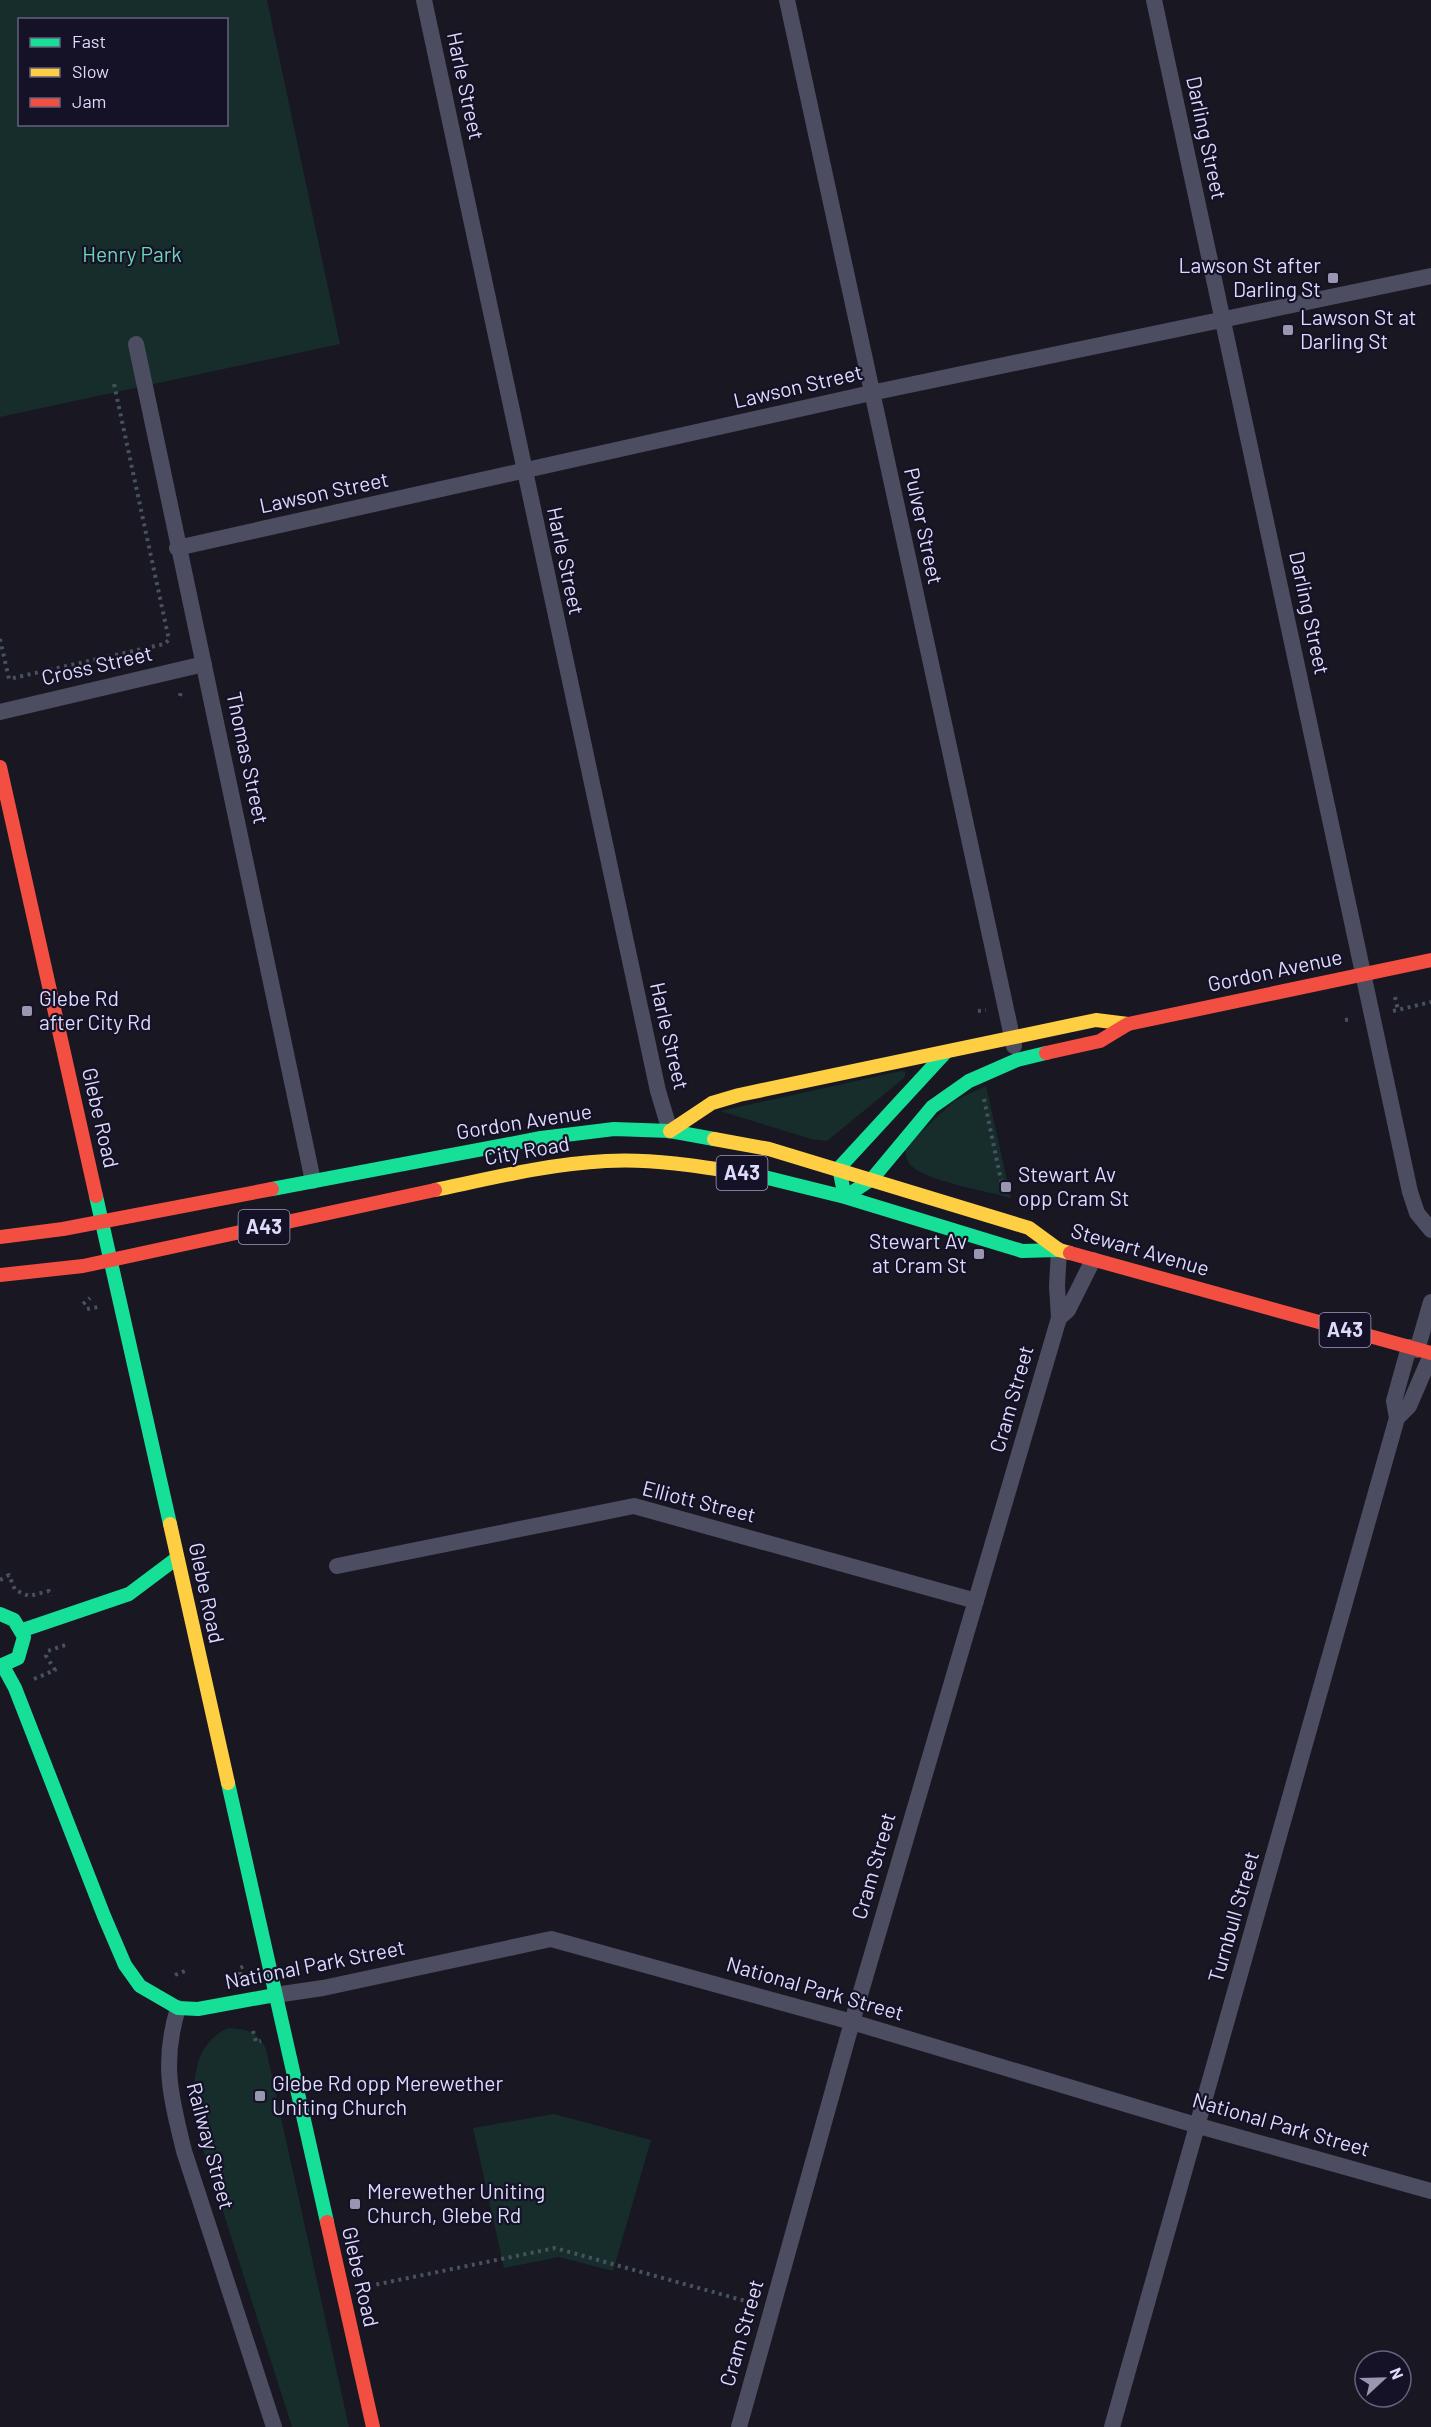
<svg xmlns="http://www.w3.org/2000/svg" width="1431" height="2427" font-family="Barlow,sans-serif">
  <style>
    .green { fill: #162d2c; fill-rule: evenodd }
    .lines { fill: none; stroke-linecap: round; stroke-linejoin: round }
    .path { stroke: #47525e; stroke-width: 4; stroke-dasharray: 3 4.5; stroke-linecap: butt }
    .street { stroke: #4d4d62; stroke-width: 16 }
    .fast { stroke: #16e098; stroke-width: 14 }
    .slow { stroke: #ffcf43; stroke-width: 14 }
    .jam { stroke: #f24e42; stroke-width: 14 }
    .poi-dot { fill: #9896b0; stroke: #151227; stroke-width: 2 }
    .labels { text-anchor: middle; stroke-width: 4.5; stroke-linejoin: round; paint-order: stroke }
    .shield { fill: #151227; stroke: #a19fbc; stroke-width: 1.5 }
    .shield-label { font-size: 20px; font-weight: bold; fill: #dddbfc }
    .street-label { font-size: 21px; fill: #dddbfc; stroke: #151227 }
    .park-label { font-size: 21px; fill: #6dd5b5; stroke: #151227 }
    .poi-label { font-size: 21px; fill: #dddbfc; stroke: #151227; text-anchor: start }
  </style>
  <rect width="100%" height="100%" fill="#181722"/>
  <path class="green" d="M0 0H267L340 344 0 417ZM20 20H226V124H20Z
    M901 1071 906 1072 904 1078 827 1141 811 1139 720 1111Z
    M986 1086 1011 1198C986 1191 932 1182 914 1168 906 1163 906 1155 905 1147L954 1101Z
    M228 2028C246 2029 258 2031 266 2049L349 2427H292L198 2133C193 2095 187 2047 228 2028Z
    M554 2114 651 2140 613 2271 559 2257 504 2268 473 2128Z"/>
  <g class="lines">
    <path class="path" d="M0 639 9 679 164 644 169 640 114 384
      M180 696 181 691
      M1395 997 1398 1010
      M978 1011 986 1010
      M1393 1011 1431 1002
      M1345 1020 1352 1019
      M984 1099 1002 1185
      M83 1304 90 1298
      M87 1309 98 1307
      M0 1580 9 1575 15 1590 29 1596 49 1591 51 1596
      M34 1679 55 1670 46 1656 48 1651 68 1644
      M175 1975 185 1971
      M240 1975V1968L246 1965
      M253 2031 256 2042 261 2041
      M369 2286 555 2248 749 2302"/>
    <path class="street" d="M424 0 658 1091 670 1131
      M787 0 1014 1046
      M1154 0 1410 1192 1417 1213 1431 1230
      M136 344 313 1181
      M177 548 871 393 1431 276
      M0 712 204 664
      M1059 1318 1068 1310 1093 1260
      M1417 1350 1431 1302
      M1397 1418 1409 1406 1431 1355
      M337 1566 634 1506 976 1601
      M275 1995 323 1988 551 1939 852 2022 1199 2126 1431 2191
      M178 2008C161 2064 171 2097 184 2151L274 2427
      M739 2427 852 2022 1059 1318 1057 1286 1059 1250
      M1112 2427 1397 1418 1394 1401 1409 1347"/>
    <path class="fast" d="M945 1053 839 1168 845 1197 872 1179 932 1107 969 1081 1017 1060 1046 1053
      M760 1176 845 1197 1022 1251 1059 1250
      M272 1189 541 1138 614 1129 670 1131 714 1139
      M96 1196 170 1524
      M0 1614 14 1620 24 1637 18 1658 0 1666
      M23 1630 129 1594 177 1558
      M3 1666 15 1688 104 1916 125 1965 140 1986 178 2008 198 2009 275 1995
      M228 1783 327 2222"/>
    <path class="slow" d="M670 1131 712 1103 739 1095 1096 1020 1128 1024
      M714 1139 769 1149 1029 1228 1059 1250 1070 1253
      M435 1190C492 1178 548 1164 606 1161 657 1158 710 1168 760 1176
      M170 1524 228 1783"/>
    <path class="jam" d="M0 767 96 1196
      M1046 1053 1100 1041 1128 1024 1431 960
      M0 1237 63 1229 272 1189
      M1070 1253 1431 1353
      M0 1275 83 1266 435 1190
      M327 2222 373 2427"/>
  </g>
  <g class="poi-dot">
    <rect x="1327" y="272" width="12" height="12" rx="3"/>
    <rect x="1282" y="324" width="12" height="12" rx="3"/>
    <rect x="21" y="1005" width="12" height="12" rx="3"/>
    <rect x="1000" y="1181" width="12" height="12" rx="3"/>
    <rect x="973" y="1248" width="12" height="12" rx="3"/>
    <rect x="254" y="2090" width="12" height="12" rx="3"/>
    <rect x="349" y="2198" width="12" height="12" rx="3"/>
  </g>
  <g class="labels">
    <g class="shield">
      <rect x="716.5" y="1156" width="51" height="34" rx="4.5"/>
      <rect x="238.5" y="1210" width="51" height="34" rx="4.5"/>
      <rect x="1319.5" y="1313" width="51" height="34" rx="4.5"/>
    </g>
    <g class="shield-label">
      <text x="742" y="1180">A43</text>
      <text x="264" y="1234">A43</text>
      <text x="1345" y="1337">A43</text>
    </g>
    <g class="street-label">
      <text transform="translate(465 86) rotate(78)" y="7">Harle Street</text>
      <text transform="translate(1206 138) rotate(78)" y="7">Darling Street</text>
      <text transform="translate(798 387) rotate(-13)" y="7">Lawson Street</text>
      <text transform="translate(324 493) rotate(-12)" y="7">Lawson Street</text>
      <text transform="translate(923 526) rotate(78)" y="7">Pulver Street</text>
      <text transform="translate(565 561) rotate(78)" y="7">Harle Street</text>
      <text transform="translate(1309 613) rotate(78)" y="7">Darling Street</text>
      <text transform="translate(97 666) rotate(-13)" y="7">Cross Street</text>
      <text transform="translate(247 758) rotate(78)" y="7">Thomas Street</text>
      <text transform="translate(1275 971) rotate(-12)" y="7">Gordon Avenue</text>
      <text transform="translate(669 1036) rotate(77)" y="7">Harle Street</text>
      <text transform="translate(100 1118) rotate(77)" y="7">Glebe Road</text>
      <text transform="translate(524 1122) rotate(-9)" y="7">Gordon Avenue</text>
      <text transform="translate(527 1151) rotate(-10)" y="7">City Road</text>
      <text transform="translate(1140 1250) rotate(16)" y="7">Stewart Avenue</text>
      <text transform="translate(1012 1399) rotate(-74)" y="7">Cram Street</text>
      <text transform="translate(699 1502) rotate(14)" y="7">Elliott Street</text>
      <text transform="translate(206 1593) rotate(78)" y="7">Glebe Road</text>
      <text transform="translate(874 1866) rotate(-74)" y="7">Cram Street</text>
      <text transform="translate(1234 1917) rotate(-74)" y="7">Turnbull Street</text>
      <text transform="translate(315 1965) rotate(-11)" y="7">National Park Street</text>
      <text transform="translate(815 1989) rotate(16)" y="7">National Park Street</text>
      <text transform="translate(1281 2125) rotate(16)" y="7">National Park Street</text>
      <text transform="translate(210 2146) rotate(75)" y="7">Railway Street</text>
      <text transform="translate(360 2277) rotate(77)" y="7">Glebe Road</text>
      <text transform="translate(742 2333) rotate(-74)" y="7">Cram Street</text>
    </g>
    <g class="park-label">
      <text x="132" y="262">Henry Park</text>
    </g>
    <g class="poi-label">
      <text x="1321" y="273" text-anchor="end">Lawson St after<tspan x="1321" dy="24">Darling St</tspan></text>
      <text x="1300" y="325">Lawson St at<tspan x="1300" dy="24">Darling St</tspan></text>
      <text x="39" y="1006">Glebe Rd<tspan x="39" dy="24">after City Rd</tspan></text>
      <text x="1018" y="1182">Stewart Av<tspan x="1018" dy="24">opp Cram St</tspan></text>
      <text x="967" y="1249" text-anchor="end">Stewart Av<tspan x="967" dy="24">at Cram St</tspan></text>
      <text x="272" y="2091">Glebe Rd opp Merewether<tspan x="272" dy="24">Uniting Church</tspan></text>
      <text x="367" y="2199">Merewether Uniting<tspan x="367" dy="24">Church, Glebe Rd</tspan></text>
    </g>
  </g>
  <rect x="18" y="18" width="210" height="108" fill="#151227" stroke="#65627c" stroke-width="1.5"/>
  <rect x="30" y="38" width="30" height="9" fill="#16e098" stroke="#65627c" stroke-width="1.5"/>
  <text x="72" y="48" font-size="18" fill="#dddbfc">Fast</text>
  <rect x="30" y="68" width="30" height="9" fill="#ffcf43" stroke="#65627c" stroke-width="1.5"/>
  <text x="72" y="78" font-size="18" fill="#dddbfc">Slow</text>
  <rect x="30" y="98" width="30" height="9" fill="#f24e42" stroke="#65627c" stroke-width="1.5"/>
  <text x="72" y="108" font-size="18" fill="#dddbfc">Jam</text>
  <g transform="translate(1383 2379) rotate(68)"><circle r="28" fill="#151227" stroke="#65627c" stroke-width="1.5"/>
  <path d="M0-4.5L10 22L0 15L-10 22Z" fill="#9896b0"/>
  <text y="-9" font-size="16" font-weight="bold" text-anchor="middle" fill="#dddbfc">N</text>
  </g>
</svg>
